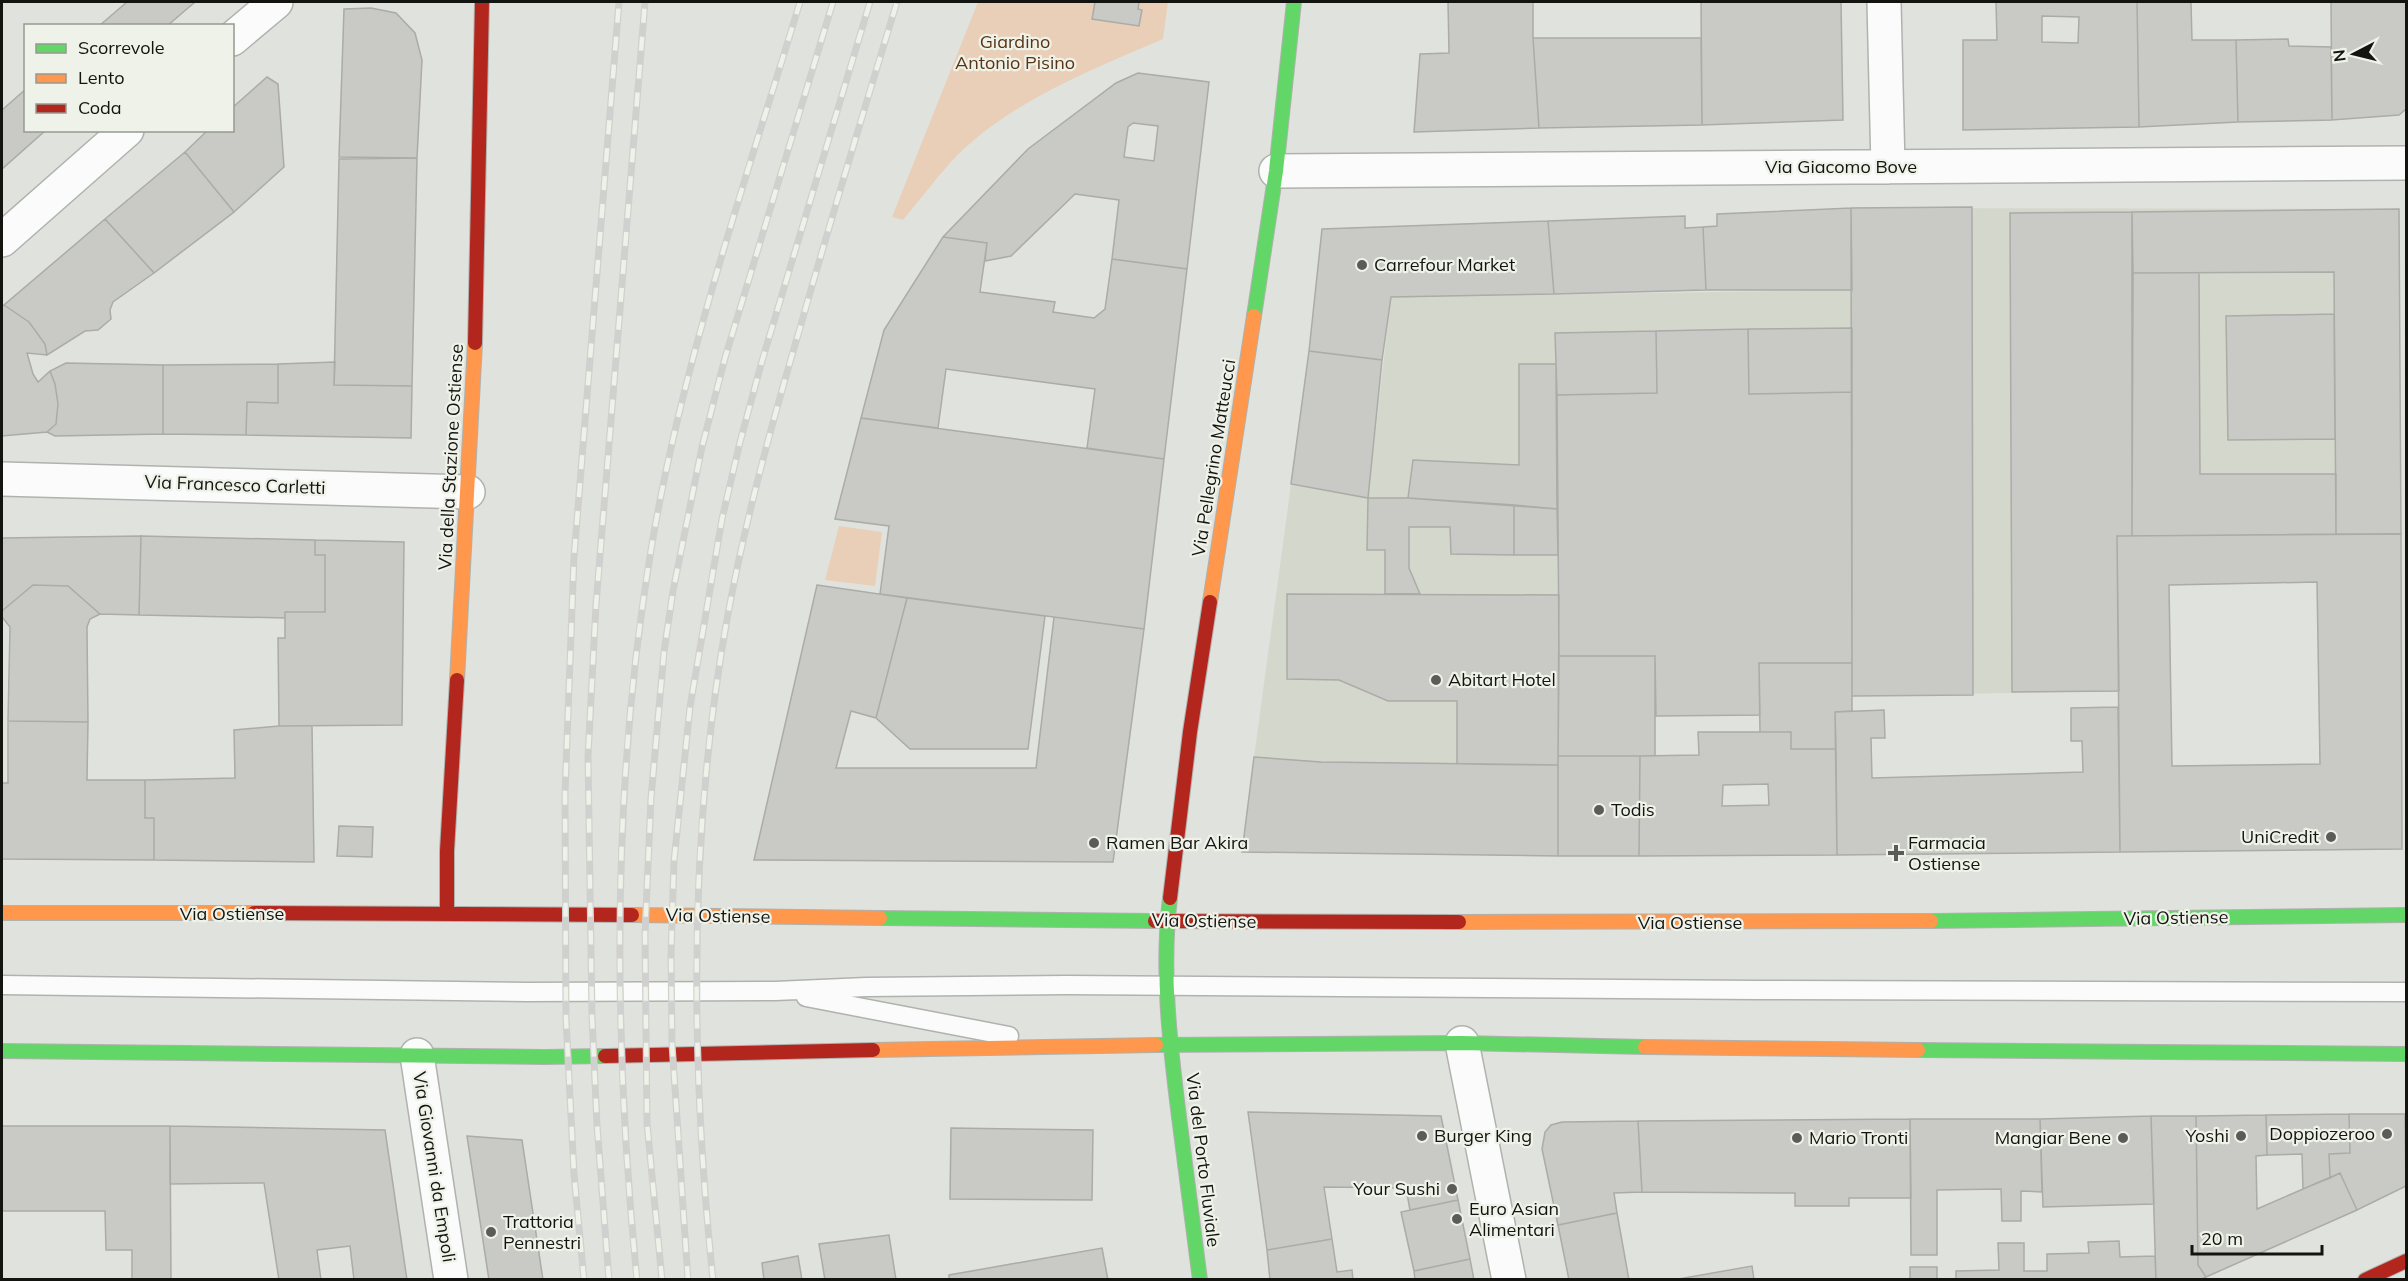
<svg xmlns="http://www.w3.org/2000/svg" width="2408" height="1281" font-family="Mulish,sans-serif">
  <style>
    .built { fill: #d4d8cc }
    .green { fill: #eacfb8 }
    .building { fill: #c9c9c5; stroke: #ababa7; stroke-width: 1.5; fill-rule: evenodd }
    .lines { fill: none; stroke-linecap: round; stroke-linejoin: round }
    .lane-casing { stroke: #b0b2ae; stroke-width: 21 }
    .street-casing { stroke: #b0b2ae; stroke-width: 36 }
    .fast-casing { stroke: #b0b2ae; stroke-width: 16 }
    .slow-casing { stroke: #b0b2ae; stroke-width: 16 }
    .jam-casing { stroke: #b0b2ae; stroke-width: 16 }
    .lane { stroke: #fafbfa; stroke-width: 18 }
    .street { stroke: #fafbfa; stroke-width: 33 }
    .fast { stroke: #63d668; stroke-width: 14 }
    .slow { stroke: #ff974d; stroke-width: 14 }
    .jam { stroke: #b3261e; stroke-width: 14 }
    .rail-casing { stroke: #d0d1cf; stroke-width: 7 }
    .rail { stroke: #eff2e8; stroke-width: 4.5; stroke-dasharray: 14; stroke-linecap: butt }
    .poi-dot { fill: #5b5c58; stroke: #eff2e8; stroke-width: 2 }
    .labels { text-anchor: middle; stroke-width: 4.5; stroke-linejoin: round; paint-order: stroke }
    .park-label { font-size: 18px; fill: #593315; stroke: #eff2e8 }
    .street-label { font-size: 18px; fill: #131410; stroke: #eff2e8 }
    .poi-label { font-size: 18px; fill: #131410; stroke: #eff2e8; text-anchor: start }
  </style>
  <rect width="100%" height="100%" fill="#e0e3dd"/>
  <path class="built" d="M1851 208 2399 209 2401 534 2117 536 2119 691 1852 696 1760 715 1656 716 1655 656H1559L1558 587V765L1321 762 1254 757 1291 484 1368 497 1391 297 1852 290Z"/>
  <path class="green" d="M978 2H1168L1163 39C1091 70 1004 104 950 163 934 181 919 201 903 220L892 217Z
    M839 526 882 532 875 586 825 580Z"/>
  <path class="building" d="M127 2H195L167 26H99Z
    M1095 2H1139L1138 9 1142 10 1139 26 1092 19Z
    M1448 2H1533V38L1539 128 1414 132 1420 54 1449 53Z
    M1701 2H1841L1843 120 1702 125Z
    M1996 2H2137L2139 127 1963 130V40H1997ZM2042 16 2079 17 2078 43 2042 42Z
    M2137 2H2189L2191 3 2192 40H2236L2238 122 2139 127Z
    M2331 2H2406V109L2399 115 2332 120Z
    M371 8 396 13 415 33 422 60 417 158 339 157 344 9Z
    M1533 38H1701L1702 125 1539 128Z
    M2288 39 2289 46 2331 47 2332 120 2238 122 2236 40Z
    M1138 73 1209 82 1187 269 1112 259 1119 200 1075 194 1011 256 985 261 987 243 943 237 1028 149 1116 83ZM1133 123 1158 126 1154 161 1124 157 1128 127Z
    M267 77 278 84 284 167 234 212 185 152 208 130H232V108Z
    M26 89V130H46L2 169V110Z
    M185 152 234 212 154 273 105 219Z
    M417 158 412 386 334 385 339 159Z
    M1972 207 1973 695 1852 696 1851 208Z
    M1851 208 1852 290H1706L1703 227 1717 226V214Z
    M2399 209 2401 534H2336L2334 272 2133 273 2132 212Z
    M2132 212V536H2117L2119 691 2012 692 2010 213Z
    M1685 216V228L1703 227 1706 290 1554 294 1548 221Z
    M105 219 154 273 113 302 110 310 111 319 98 330 85 331 47 355 45 344 29 322 4 305Z
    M1548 221 1554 294 1391 297 1382 360 1309 351 1322 229Z
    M943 237 987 243 980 292 1055 302 1053 312 1094 318 1105 309 1112 259 1187 269 1164 459 1087 448 1095 389 946 369 938 428 861 418 884 330Z
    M2133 273H2199L2200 474H2336V534L2132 536Z
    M4 305 29 322 45 344 47 355 27 353 33 374 38 382 50 371 55 384 58 404 56 424 47 432 2 436V306Z
    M2334 314 2335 439 2228 440 2226 316Z
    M1852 328V392L1749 394 1748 329Z
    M1748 329 1749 394 1852 392V663H1759L1760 715 1656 716 1655 656H1559L1557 395 1657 393 1656 331Z
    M1656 331 1657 393 1557 395 1555 333Z
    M1309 351 1382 360 1368 498 1291 484Z
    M335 362 334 385 412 386 411 438 246 435 247 402 278 403V364Z
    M66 363 163 365V434L55 436 47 432 56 424 58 404 55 384 50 371Z
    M278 364V403L247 402 246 435 163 434V365Z
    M1519 364H1556L1557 509 1408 498 1413 460 1519 465Z
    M861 418 1164 459 1144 629 880 594 889 526 835 519Z
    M1368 498H1408L1514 505V555L1451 554 1450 527H1409V568L1420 594H1385V550H1367Z
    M1514 505 1557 509 1558 555H1514Z
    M2401 534 2402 849 2120 852 2117 536ZM2317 582 2320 764 2172 766 2169 585Z
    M141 536 139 615 100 614 68 586 33 585 2 611V538Z
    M141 536 315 540V555H325V612H285V618L139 615Z
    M315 540 404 542 402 725 279 726 278 638H285V612H325V555H315Z
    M33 585 68 586 100 614 90 619 87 627 88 722 8 721 10 627 2 617V611Z
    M817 585 907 598 876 718 851 711 836 768H1036L1054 617 1144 629 1113 862 754 860Z
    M1287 594 1559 595 1558 765 1457 764V701H1388L1339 680 1287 679Z
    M907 598 1045 616 1028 749H910L876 718Z
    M1559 656H1655V756H1558Z
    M1759 663H1852V711L1835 712 1836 749H1791V732H1760Z
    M2118 707 2120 852 1837 855 1835 712 1884 710 1885 738H1871L1872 778 2083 772 2082 741H2071V708Z
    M8 721 88 722 87 780H145V818H154V860L2 859V783H8Z
    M279 726H312L314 862 154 860V818H145V780L235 778 234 730Z
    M1698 732H1791V749H1836L1837 855 1639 856 1640 756 1699 755ZM1768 784 1769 805 1722 806 1723 785Z
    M1558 756H1640L1639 856H1558Z
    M1254 757 1321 762 1558 765V856L1242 852Z
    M339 826 373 827 372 857 337 856Z
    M1248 1112 1441 1116 1458 1200 1410 1210 1406 1188 1324 1187 1332 1239 1267 1250Z
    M2349 1114H2405L2406 1186 2357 1210 2340 1173 2330 1178 2329 1154 2350 1153Z
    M2349 1114 2350 1153 2329 1154 2330 1178 2303 1189 2302 1154 2267 1155 2266 1115Z
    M2266 1115 2267 1155 2256 1156 2257 1209 2340 1173 2357 1210 2206 1277 2198 1265 2196 1116Z
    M2151 1116H2196L2198 1265 2206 1277 2200 1280H2156Z
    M2151 1116 2154 1204 2043 1207 2040 1119Z
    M1910 1119 1911 1198H1849V1206H1795V1193L1642 1192 1638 1121Z
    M1910 1119H2040L2042 1192 2021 1191V1221H2002L2001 1189 1937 1190V1255H1911Z
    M1638 1121 1642 1192 1614 1193 1617 1213 1558 1225 1542 1149 1545 1132 1551 1125 1562 1122Z
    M2 1126H170L171 1280H132V1250H106L105 1211H2Z
    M170 1126 385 1130 407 1280H354L350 1246 317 1250 321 1280H279L264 1183 170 1184Z
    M951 1128 1093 1130 1092 1200 950 1199Z
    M467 1136 522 1140 543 1280H489Z
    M1458 1200 1470 1259 1414 1271 1401 1212Z
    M1617 1213 1629 1280H1569L1558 1225Z
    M889 1235 896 1280H825L819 1244Z
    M1332 1239 1337 1272 1352 1270 1353 1280H1270L1267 1250Z
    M2119 1241 2120 1257 2155 1256 2156 1280H1956V1271L1999 1270 1998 1243H2024V1271H2047V1254L2089 1253 2088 1242Z
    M1102 1248 1108 1280H949V1275Z
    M798 1256 802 1280H764L762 1263Z
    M1470 1259 1474 1280H1415L1414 1271Z
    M1752 1266 1754 1280H1673Z
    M1910 1267H1937V1280H1910Z"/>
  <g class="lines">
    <g class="lane-casing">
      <path id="lane" d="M2 985 527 992 775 991 866 987 1067 985 1756 990 2406 992
        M806 997 1009 1036"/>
    </g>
    <g class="street-casing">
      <path id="street" d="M1884 2 1888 167
        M232 39 276 2
        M1276 171 2406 163
        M2 240 127 130
        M2 479 468 492
        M1462 1043 1509 1280
        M417 1055 451 1280"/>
    </g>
    <g class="fast-casing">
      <path id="fast" d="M1254 316 1276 171 1294 2
        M1170 898C1161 970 1170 1045 1179 1117 1186 1171 1193 1226 1200 1280
        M880 918 1155 921
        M1931 921 2406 915
        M1156 1045 1462 1043 1645 1047
        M1918 1050 2406 1054
        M2 1051 544 1057 605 1056"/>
    </g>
    <g class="slow-casing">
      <path id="slow" d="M1210 602 1254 316
        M457 680 475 343
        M2 913H254
        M632 915 880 918
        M1459 922 1931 921
        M1645 1047 1918 1050
        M873 1050 1156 1045"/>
    </g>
    <g class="jam-casing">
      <path id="jam" d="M475 343 482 2
        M1170 898 1190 732 1210 602
        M254 913 632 915
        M447 914V851L457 680
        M1155 921 1459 922
        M605 1056 873 1050
        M2365 1280 2406 1261"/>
    </g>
    <use href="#lane" class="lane"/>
    <use href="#street" class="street"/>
    <use href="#fast" class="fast"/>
    <use href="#slow" class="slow"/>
    <use href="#jam" class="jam"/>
    <g class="rail-casing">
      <path id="rail" d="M584 1280 574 1174 566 1019 565 793 574 557 619 2
        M609 1280 597 1125 592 1017 588 756 596 605 645 2
        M637 1280C613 1038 611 790 651 550 682 363 745 183 800 2
        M662 1280 647 1123 645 934 651 798 664 652 673 591 702 447 725 358 833 2
        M688 1280 672 1044 671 955 674 861 690 707 722 519 740 442 762 361 870 2
        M713 1280C690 1059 688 832 728 614 746 517 772 423 800 328 831 219 864 110 897 2"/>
    </g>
    <use href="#rail" class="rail"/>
  </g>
  <g class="poi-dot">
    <circle cx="1362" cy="265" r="6"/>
    <circle cx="1436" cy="680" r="6"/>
    <circle cx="1599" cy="810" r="6"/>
    <circle cx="2331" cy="837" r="6"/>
    <circle cx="1094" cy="843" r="6"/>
    <path d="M1893 844h6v6h6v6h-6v6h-6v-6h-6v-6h6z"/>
    <circle cx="2387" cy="1134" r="6"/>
    <circle cx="1422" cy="1136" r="6"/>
    <circle cx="2241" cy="1136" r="6"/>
    <circle cx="1797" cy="1138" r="6"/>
    <circle cx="2123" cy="1138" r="6"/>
    <circle cx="1452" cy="1189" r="6"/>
    <circle cx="1457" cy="1219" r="6"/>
    <circle cx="491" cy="1232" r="6"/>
  </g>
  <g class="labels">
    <g class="park-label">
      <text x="1015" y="48">Giardino<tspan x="1015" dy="21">Antonio Pisino</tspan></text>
    </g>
    <g class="street-label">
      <text x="1841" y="173">Via Giacomo Bove</text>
      <text transform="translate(451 457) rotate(-87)" y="6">Via della Stazione Ostiense</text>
      <text transform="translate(1214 458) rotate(-81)" y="6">Via Pellegrino Matteucci</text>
      <text transform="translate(235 485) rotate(2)" y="6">Via Francesco Carletti</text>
      <text x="232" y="920">Via Ostiense</text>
      <text transform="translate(718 916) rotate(1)" y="6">Via Ostiense</text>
      <text transform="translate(2176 918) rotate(-1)" y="6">Via Ostiense</text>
      <text transform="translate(1204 921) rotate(1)" y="6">Via Ostiense</text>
      <text x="1690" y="929">Via Ostiense</text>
      <text transform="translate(1203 1160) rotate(83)" y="6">Via del Porto Fluviale</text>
      <text transform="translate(434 1167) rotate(81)" y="6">Via Giovanni da Empoli</text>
    </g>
    <g class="poi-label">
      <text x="1374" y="271">Carrefour Market</text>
      <text x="1448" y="686">Abitart Hotel</text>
      <text x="1611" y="816">Todis</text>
      <text x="2319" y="843" text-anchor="end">UniCredit</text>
      <text x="1106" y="849">Ramen Bar Akira</text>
      <text x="1908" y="849">Farmacia<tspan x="1908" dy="21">Ostiense</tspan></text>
      <text x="2375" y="1140" text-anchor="end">Doppiozeroo</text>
      <text x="1434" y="1142">Burger King</text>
      <text x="2229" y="1142" text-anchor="end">Yoshi</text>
      <text x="1809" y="1144">Mario Tronti</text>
      <text x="2111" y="1144" text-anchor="end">Mangiar Bene</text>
      <text x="1440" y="1195" text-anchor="end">Your Sushi</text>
      <text x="1469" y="1215">Euro Asian<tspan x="1469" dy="21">Alimentari</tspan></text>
      <text x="503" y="1228">Trattoria<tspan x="503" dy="21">Pennestri</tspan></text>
    </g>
  </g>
  <rect width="2408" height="1281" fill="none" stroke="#131410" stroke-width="6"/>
  <rect x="24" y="24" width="210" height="108" fill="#eff2e8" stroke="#979992" stroke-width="1.5"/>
  <rect x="36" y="44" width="30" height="9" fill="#63d668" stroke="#979992" stroke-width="1.5"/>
  <text x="78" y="54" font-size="18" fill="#131410">Scorrevole</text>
  <rect x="36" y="74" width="30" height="9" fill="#ff974d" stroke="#979992" stroke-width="1.5"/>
  <text x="78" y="84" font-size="18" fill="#131410">Lento</text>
  <rect x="36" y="104" width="30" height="9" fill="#b3261e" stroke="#979992" stroke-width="1.5"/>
  <text x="78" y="114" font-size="18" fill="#131410">Coda</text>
  <g transform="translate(2354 54) rotate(263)" stroke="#eff2e8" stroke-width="4.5" paint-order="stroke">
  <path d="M0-4.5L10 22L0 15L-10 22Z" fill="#131410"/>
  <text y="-9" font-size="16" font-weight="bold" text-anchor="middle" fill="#131410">N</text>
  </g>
  <path d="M2192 1245v9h130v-9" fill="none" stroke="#131410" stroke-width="3"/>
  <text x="2201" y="1245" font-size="18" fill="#131410" stroke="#eff2e8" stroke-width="4.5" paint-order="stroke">20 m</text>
</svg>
